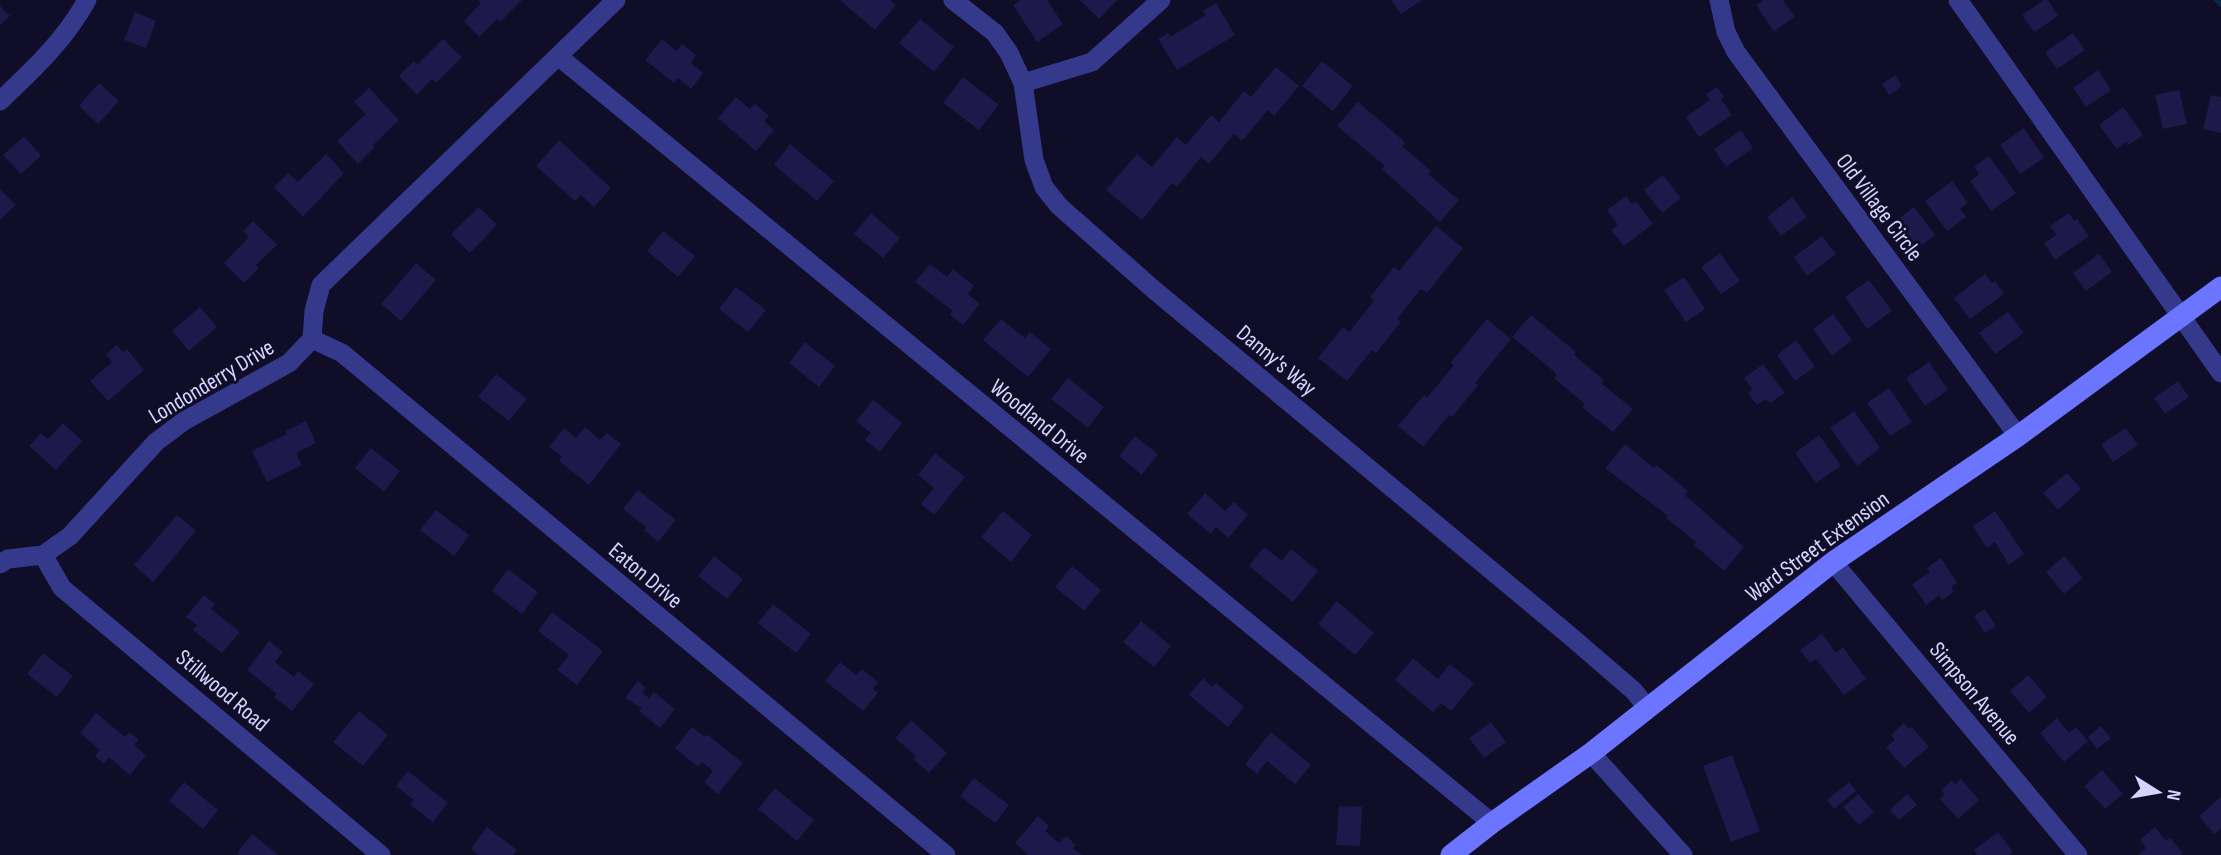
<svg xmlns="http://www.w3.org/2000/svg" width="2221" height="855" font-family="'Sofia Sans Condensed',sans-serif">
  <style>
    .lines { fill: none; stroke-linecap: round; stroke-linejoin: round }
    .stream { stroke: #07274d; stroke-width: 6 }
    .building { fill: #1e184b }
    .street { stroke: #34398c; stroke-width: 19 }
    .secondary { stroke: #6c75ff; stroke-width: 21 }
    .labels { text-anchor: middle; stroke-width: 6; stroke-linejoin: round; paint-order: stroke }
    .street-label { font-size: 23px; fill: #d6d5ff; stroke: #100d28 }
  </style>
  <rect width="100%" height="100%" fill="#100d28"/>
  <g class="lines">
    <path class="stream" d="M2217 0 2221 4"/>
  </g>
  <path class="building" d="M478 0H522L500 22 497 19 479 37 464 21 481 3Z
    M840 0H890L896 5 875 30Z
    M1021 0H1047L1063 24 1037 42 1013 5Z
    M1080 0H1117L1099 19Z
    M1391 0H1422L1401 14Z
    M1763 0H1783L1795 17 1774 31 1756 5Z
    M2044 0H2048L2058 16 2034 32 2022 15Z
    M1216 3 1235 35 1177 70 1158 39 1168 33 1170 37 1206 15 1203 11Z
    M0 6 10 16 0 25Z
    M135 12 156 21 146 48 124 40Z
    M920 19 954 47 934 72 899 43Z
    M2073 33 2085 50 2057 69 2045 52Z
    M443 39 462 57 436 83 432 79 417 95 399 76 414 61 417 65Z
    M662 39 676 51 682 44 696 55 691 63 703 73 691 89 678 78 674 83 645 60Z
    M1322 61 1353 86 1333 111 1302 86Z
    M1276 67 1299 86 1274 116 1268 110 1242 141 1234 134 1209 164 1201 157 1177 187 1172 183 1142 220 1106 190 1137 154 1152 167 1177 137 1186 145 1211 115 1219 122 1244 91 1251 97Z
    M2098 70 2111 90 2086 107 2073 88Z
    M1895 75 1902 86 1889 95 1882 84Z
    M963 77 999 105 979 130 943 103Z
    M99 83 119 101 98 124 79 106Z
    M1717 87 1724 97 1721 99 1732 115 1699 137 1686 117 1710 100 1706 94Z
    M369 88 399 120 373 145 375 147 358 164 337 141 366 114 354 102Z
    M2179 90 2187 124 2163 129 2155 95Z
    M2211 95 2221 97V133L2203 129Z
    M736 97 750 109 755 104 769 116 764 121 774 130 756 151 718 118Z
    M1358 102 1405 142 1402 146 1431 171 1428 174 1459 200 1440 222 1382 169 1385 166 1337 126Z
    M2123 107 2143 135 2129 145 2126 142 2117 149 2099 125Z
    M2024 128 2044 158 2020 174 2000 145Z
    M1741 130 1753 148 1726 167 1714 149Z
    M24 136 41 156 21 174 3 155Z
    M559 140 611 188 594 207 581 195 575 201 536 166Z
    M790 144 834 181 817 201 774 165Z
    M326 154 344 173 303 217 274 187 288 173 298 182Z
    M1989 156 2016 193 1991 211 1970 181 1979 174 1974 167Z
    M1663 175 1681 198 1662 213 1644 190Z
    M1952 181 1968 203 1960 209 1966 217 1947 231 1925 201Z
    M0 189 16 205 0 220Z
    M1626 196 1632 204 1636 201 1653 224 1624 246 1611 230 1618 225 1607 210Z
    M1792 197 1807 217 1781 236 1767 217Z
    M479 207 497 225 470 253 451 234Z
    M1914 207 1935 235 1911 253 1890 225Z
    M871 213 900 238 883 258 854 234Z
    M2069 213 2074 221 2077 219 2089 236 2055 260 2044 243 2057 235 2050 226Z
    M253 221 277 245 256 265 259 268 244 283 224 263 249 237 243 231Z
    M1436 226 1463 248 1427 293 1421 289 1397 319 1401 322 1376 353 1372 350 1347 381 1318 358 1343 327 1349 332 1374 301 1370 297 1394 267 1399 271Z
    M663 231 695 256 678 277 647 251Z
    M1822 236 1836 254 1807 276 1794 257Z
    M1720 253 1740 281 1721 294 1701 267Z
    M2099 254 2112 272 2086 291 2073 273Z
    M416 263 436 280 401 321 381 304Z
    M930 264 947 277 953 269 974 286 968 294 980 304 963 325 950 315 953 311 915 282Z
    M1985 274 1992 283 1995 281 2004 294 1970 319 1954 298Z
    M1684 277 1705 309 1686 322 1664 290Z
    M1869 280 1892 311 1867 329 1845 297Z
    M736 287 766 310 748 332 719 309Z
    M200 307 217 327 189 351 172 331Z
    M2008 312 2024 333 1995 354 1979 333Z
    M1833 314 1852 340 1832 356 1813 329Z
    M1531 315 1576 352 1574 355 1604 380 1601 383 1633 409 1613 432 1582 407 1585 404 1554 378 1557 374 1512 337Z
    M1001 319 1025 338 1030 332 1051 349 1028 377 983 340Z
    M1487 319 1511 339 1475 383 1478 385 1452 417 1449 415 1423 447 1398 426 1424 395 1427 398 1454 365 1451 362Z
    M1796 340 1815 367 1795 381 1777 355Z
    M805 342 835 366 819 387 789 363Z
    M117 345 123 353 127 349 144 370 108 401 90 381 112 362 106 354Z
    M1929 362 1948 390 1925 406 1906 378Z
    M1763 364 1785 393 1770 403 1766 399 1757 405 1748 393 1752 389 1744 378Z
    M496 374 527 399 509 421 478 397Z
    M1068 378 1104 407 1088 428 1051 399Z
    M2178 381 2189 397 2165 414 2154 398Z
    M1889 388 1912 422 1890 436 1867 403Z
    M873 400 902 423 880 452 865 440 871 433 856 421Z
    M1854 411 1880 448 1857 466 1830 428Z
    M306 421 316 443 296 453 302 465 267 482 252 451 287 434 285 431Z
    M63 423 82 441 56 470 29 446 41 433 48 439Z
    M585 427 600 440 607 433 621 444 589 485 559 461 562 457 549 447 564 428 576 438Z
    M2126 428 2138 445 2113 462 2101 444Z
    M1819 435 1841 466 1816 483 1795 453Z
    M1135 436 1158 454 1142 475 1119 456Z
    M1625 444 1654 468 1657 465 1688 491 1685 495 1744 547 1724 571 1694 545 1696 542 1666 518 1668 516 1605 468Z
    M371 448 400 471 384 492 355 468Z
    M935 453 965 477 934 515 921 504 934 488 918 475Z
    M2067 473 2081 489 2058 510 2043 493Z
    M638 490 676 520 658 542 644 530 646 527 623 509Z
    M1205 493 1225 511 1234 502 1248 515 1228 538 1216 527 1211 534 1187 514Z
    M436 510 469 535 454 556 420 530Z
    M1003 511 1032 535 1011 562 981 537Z
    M1995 511 2024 554 2009 565 1995 542 1987 548 1973 526Z
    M177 515 196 531 153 582 134 565Z
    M1264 547 1282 561 1291 549 1318 571 1293 602 1249 566Z
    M714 556 743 579 727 599 698 576Z
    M2064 556 2083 578 2064 594 2046 572Z
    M1941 558 1957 583 1951 587 1954 592 1942 600 1939 596 1926 605 1912 584 1930 572 1927 568Z
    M1072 566 1101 590 1084 611 1055 587Z
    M508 569 538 592 522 614 492 591Z
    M204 595 215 604 211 609 240 632 222 653 193 630 197 625 186 617Z
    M1337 601 1374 633 1355 655 1318 624Z
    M773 604 811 634 796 653 758 623Z
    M1985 609 1996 626 1985 633 1974 616Z
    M552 612 603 651 577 685 557 670 569 655 538 631Z
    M1141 621 1171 646 1154 667 1123 642Z
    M1822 634 1836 653 1843 647 1866 679 1844 695 1816 659 1810 663 1800 650Z
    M269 641 283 652 275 662 294 677 298 671 314 684 292 711 274 697 277 694 247 670Z
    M43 653 73 676 57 697 27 674Z
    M1413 658 1438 679 1450 664 1474 683 1451 711 1441 703 1433 712 1395 680Z
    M840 662 856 675 862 669 878 682 873 689 878 693 863 711 825 681Z
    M2028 675 2047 697 2029 713 2010 691Z
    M1203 678 1212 687 1216 683 1244 707 1228 727 1189 695Z
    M638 681 646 688 642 693 649 698 654 692 675 709 660 728 639 711 642 708 625 698Z
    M359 711 388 735 363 766 333 742Z
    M96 713 125 737 129 732 139 740 134 745 146 755 130 775 109 757 104 764 95 756 100 750 80 733Z
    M2057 718 2069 733 2076 727 2088 741 2064 762 2040 733Z
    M911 720 947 753 929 773 913 759 916 756 895 738Z
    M1491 722 1506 742 1484 758 1469 738Z
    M1904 723 1908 728H1913L1929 747 1904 768 1886 747 1895 740 1891 735Z
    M2101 726 2111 738 2097 749 2088 737Z
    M692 727 704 736 708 735 743 763 718 794 704 782 713 771 702 762 698 767 675 748Z
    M1271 732 1311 765 1295 784 1267 761 1257 774 1245 764Z
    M1732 755 1760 831 1731 842 1703 766Z
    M2102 770 2123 794 2105 809 2084 786Z
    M408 771 448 803 433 822 410 805 414 800 396 786Z
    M974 778 1009 805 995 823 960 796Z
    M1961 779 1979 800 1958 819 1940 799 1945 794 1941 790 1952 780 1955 785Z
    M184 782 218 810 203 829 169 801Z
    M1849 782 1856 791 1834 809 1827 800Z
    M775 788 814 820 797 841 758 809Z
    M1858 794 1874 812 1859 825 1843 807Z
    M1907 794 1917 805 1899 820 1890 810Z
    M2221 797V829L2214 834 2199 816Z
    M1339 806 1362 807 1360 846 1336 845Z
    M1038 816 1049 826 1045 831 1059 843 1066 836 1076 845 1073 848 1082 855H1028L1015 843Z
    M487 827 517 850 513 855H479L471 849Z
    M2155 827 2166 841 2170 838 2183 853 2180 855H2138L2146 848 2140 840Z
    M1998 832 2013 852 2009 855H1977L1974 850Z
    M252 834 278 855H240L237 853Z"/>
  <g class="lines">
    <path class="street" d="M953 0 995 33 1009 53 1023 83 1034 160 1044 187 1059 206 1153 289 1569 635 1634 691 1648 709
      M1719 0 1726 32 1736 52 2018 436
      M1958 0 2221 373
      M558 56 1492 823
      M1023 83 1092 62 1161 0
      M0 101C33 70 65 40 87 0
      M312 339 342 353 946 855
      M43 555 62 588 381 855
      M1833 562 2078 855
      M0 564 8 559 43 555 70 536 156 442 184 421 289 363 312 339 314 311 321 285 616 0
      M1591 753 1683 855"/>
    <path class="secondary" d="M1451 855 1492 823 1591 753 1833 562 2018 436 2221 287"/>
  </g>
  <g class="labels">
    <g class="street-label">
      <text transform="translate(1880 207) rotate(53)" y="8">Old Village Circle</text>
      <text transform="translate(1277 360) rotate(40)" y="8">Danny's Way</text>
      <text transform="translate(211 381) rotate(-31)" y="8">Londonderry Drive</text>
      <text transform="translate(1040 421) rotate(39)" y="8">Woodland Drive</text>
      <text transform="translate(1817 546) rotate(-36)" y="8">Ward Street Extension</text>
      <text transform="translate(646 575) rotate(40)" y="8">Eaton Drive</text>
      <text transform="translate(223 690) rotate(40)" y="8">Stillwood Road</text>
      <text transform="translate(1975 693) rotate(50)" y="8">Simpson Avenue</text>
    </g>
  </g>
  <g transform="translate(2158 792) rotate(101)" stroke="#100d28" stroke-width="5" paint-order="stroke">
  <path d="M0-5L12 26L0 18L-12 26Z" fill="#d6d5ff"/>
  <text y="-10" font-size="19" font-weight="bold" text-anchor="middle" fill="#d6d5ff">N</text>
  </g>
</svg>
